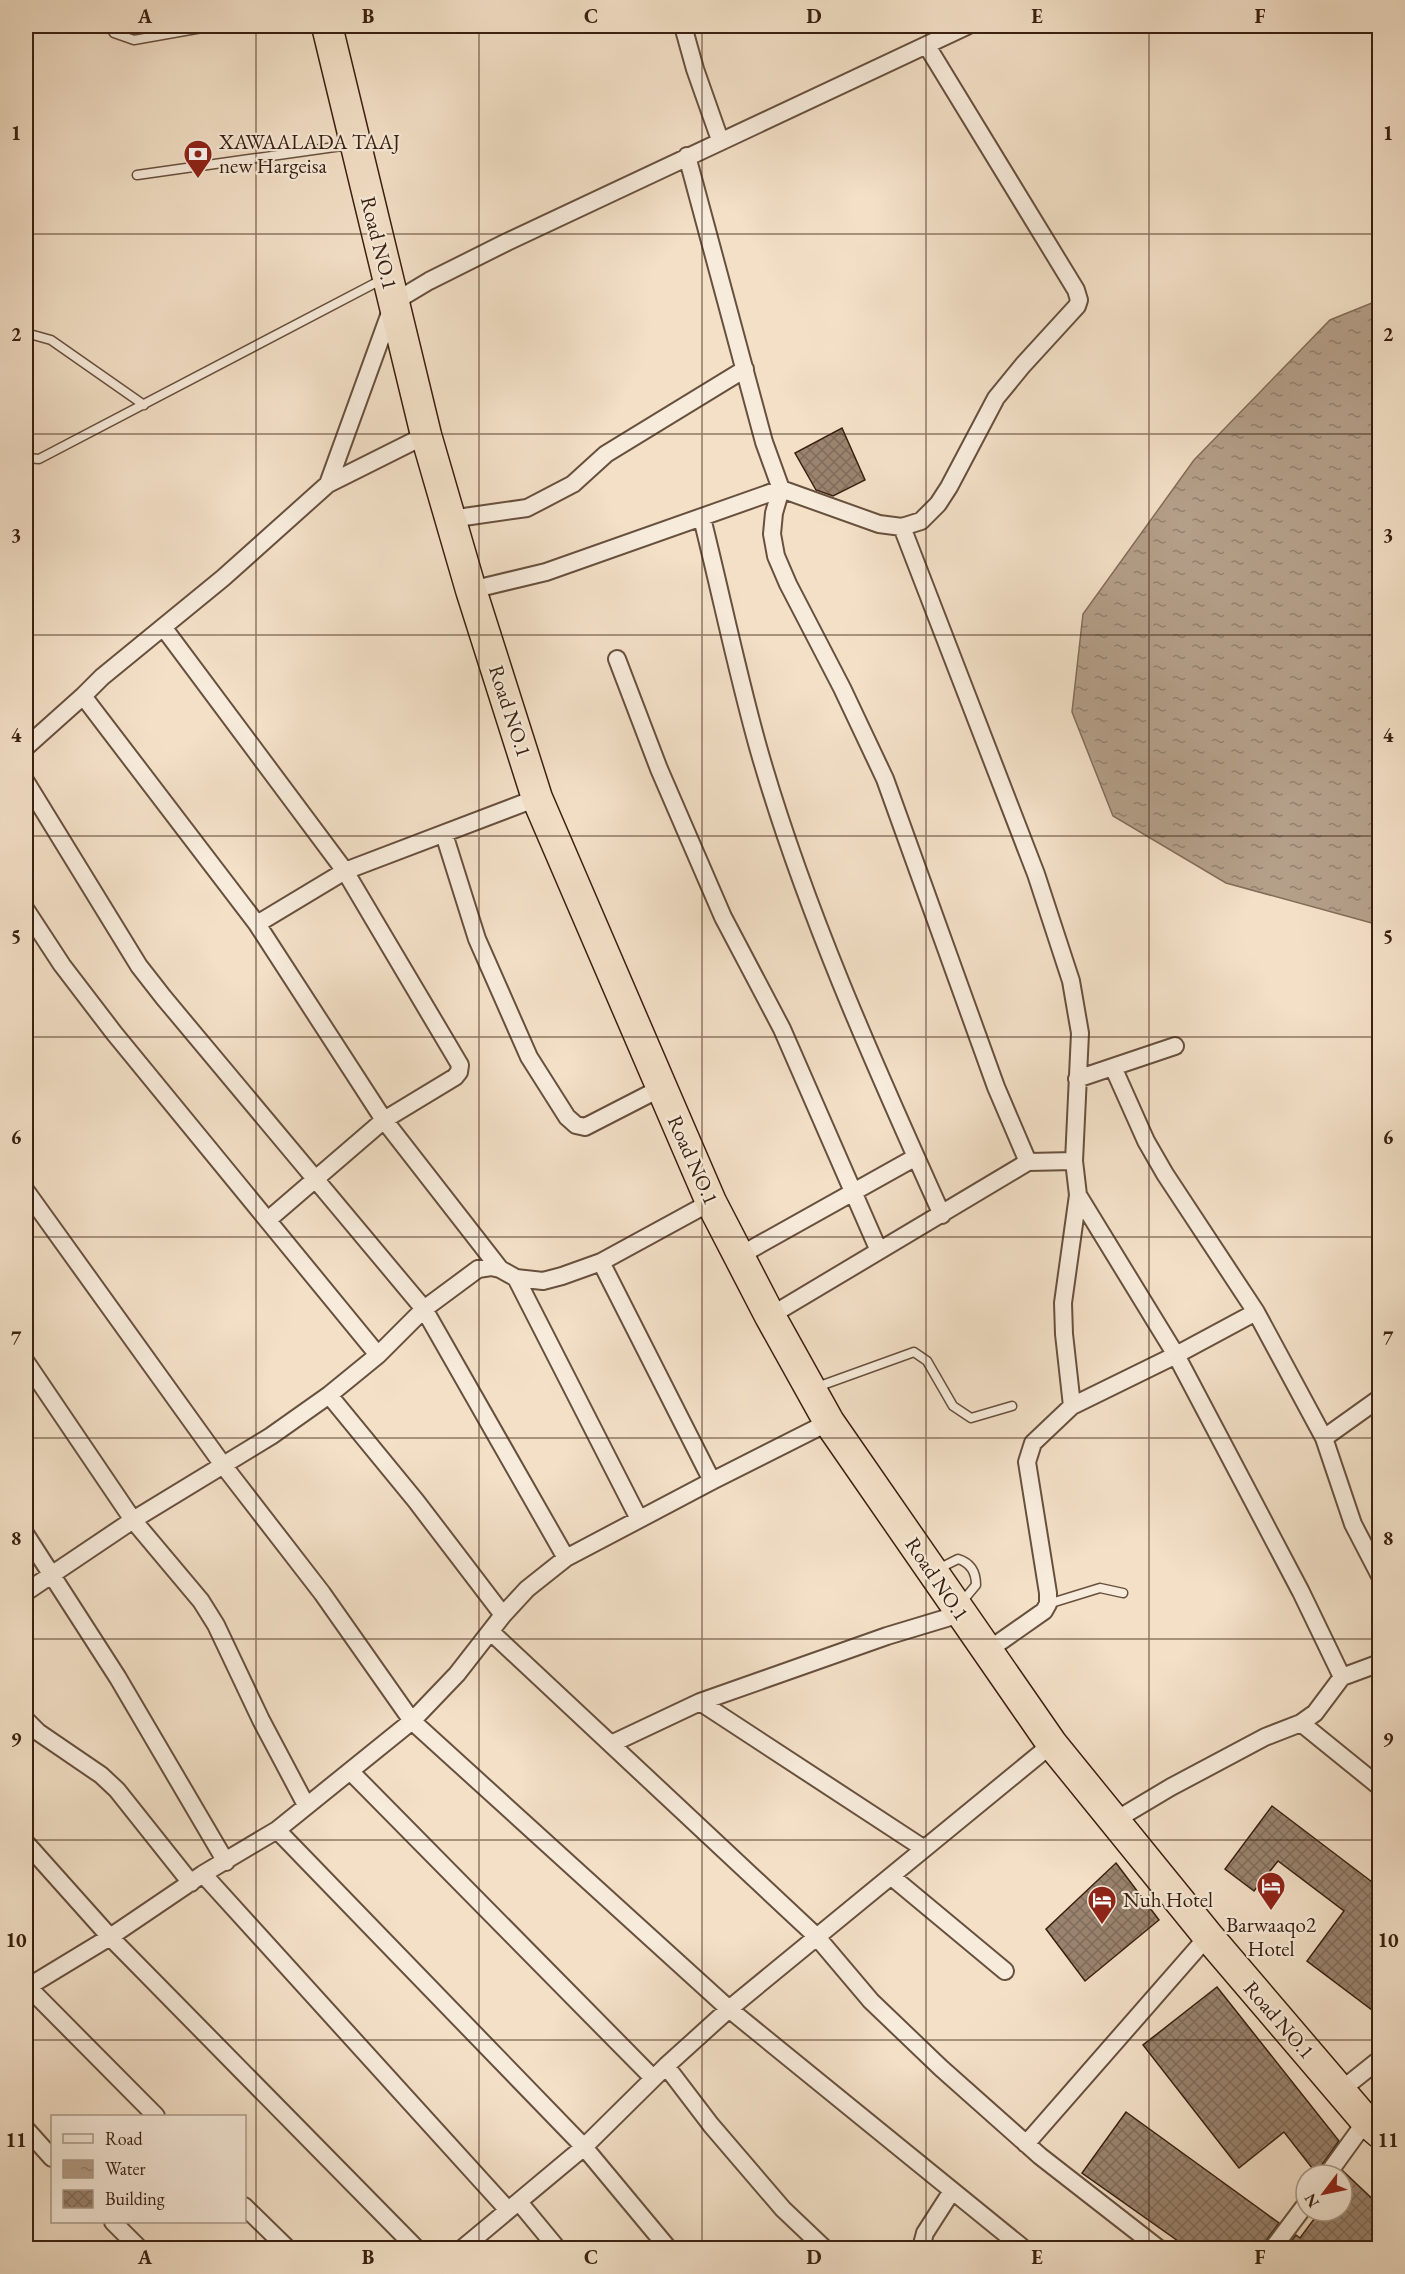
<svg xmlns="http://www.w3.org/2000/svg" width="1405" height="2274" font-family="'EB Garamond',serif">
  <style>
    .water { fill: url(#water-ripples); stroke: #836c59; stroke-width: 1.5 }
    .building { fill: url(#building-cross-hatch); stroke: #392010; stroke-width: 1.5 }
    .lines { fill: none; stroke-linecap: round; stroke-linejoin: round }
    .lane-casing { stroke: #68503e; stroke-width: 11 }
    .street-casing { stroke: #68503e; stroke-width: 20 }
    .highway-casing { stroke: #392010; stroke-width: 33 }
    .lane { stroke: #f7ebdb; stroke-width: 8 }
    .street { stroke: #f7ebdb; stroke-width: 16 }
    .highway { stroke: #f3e0c7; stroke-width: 30 }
    .grid { fill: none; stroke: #392010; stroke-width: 1.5; stroke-opacity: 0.55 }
    .labels { text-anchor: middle; stroke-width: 4.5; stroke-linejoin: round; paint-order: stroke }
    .poi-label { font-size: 21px; fill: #392010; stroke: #f7ebdb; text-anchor: start }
    .street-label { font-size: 21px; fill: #392010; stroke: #f7ebdb }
    .neatline { fill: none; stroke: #392010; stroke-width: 2 }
    .grid-label { font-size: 20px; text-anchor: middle; font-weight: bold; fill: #392010 }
  </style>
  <defs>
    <pattern id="water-ripples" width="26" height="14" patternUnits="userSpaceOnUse" patternTransform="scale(1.5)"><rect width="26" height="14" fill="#b49f89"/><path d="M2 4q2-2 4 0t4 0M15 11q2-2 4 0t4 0" fill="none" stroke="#93816f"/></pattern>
    <pattern id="building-cross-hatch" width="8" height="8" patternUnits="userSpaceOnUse" patternTransform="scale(1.5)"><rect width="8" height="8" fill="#9a846f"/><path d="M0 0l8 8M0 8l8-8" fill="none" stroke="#7f6c5a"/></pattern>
  </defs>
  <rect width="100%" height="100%" fill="#f3e0c7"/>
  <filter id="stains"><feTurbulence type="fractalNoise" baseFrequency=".00333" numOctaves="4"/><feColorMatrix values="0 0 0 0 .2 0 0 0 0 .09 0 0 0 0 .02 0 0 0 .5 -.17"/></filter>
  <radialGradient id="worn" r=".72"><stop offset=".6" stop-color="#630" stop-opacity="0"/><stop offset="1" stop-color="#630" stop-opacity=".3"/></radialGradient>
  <path class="water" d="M1379 300V925L1226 883 1113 816 1072 712 1083 614 1194 460 1330 320Z"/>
  <path class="building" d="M842 428 865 480 833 496 816 490 795 453Z
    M1272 1806 1380 1888V2016L1307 1961 1344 1911 1278 1861 1254 1891 1225 1869Z
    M1116 1863 1159 1920 1085 1981 1046 1929Z
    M1217 1987 1339 2141 1316 2173 1284 2132 1239 2168 1143 2045Z
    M1126 2112 1279 2223 1265 2242 1263 2248H1188L1082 2173Z
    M1343 2171 1380 2206V2248H1286L1296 2235 1300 2238 1320 2211H1342Z"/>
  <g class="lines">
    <g class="lane-casing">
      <path id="lane" d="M109 26 114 33 134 40 213 26
        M137 175 349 145
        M26 333 51 340 144 405
        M26 458 39 459 383 279
        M817 1387 914 1352 927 1361 953 1406 971 1418 1012 1406
        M936 1570 958 1559C971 1563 976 1572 976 1585L961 1603
        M1048 1604 1100 1588 1123 1593"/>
    </g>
    <g class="street-casing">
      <path id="street" d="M683 26 695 69 720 140
        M687 156 764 442 781 489 774 513 772 534 776 556 788 584 842 688 885 779 996 1087 1028 1162
        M328 484 394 302 429 281 507 242 967 26
        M702 518C721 594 737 672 758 747 803 906 874 1064 942 1215
        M450 519 527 508 573 484 606 454 745 369
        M902 527 1036 874 1071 981 1080 1033 1074 1161 1078 1195 1063 1303 1064 1334 1072 1406
        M471 590 546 572 781 489 879 524 902 527 921 521 938 504 949 487 996 398 1023 365 1077 306 1079 300 1076 290 927 46
        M163 627 345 871 460 1065 459 1072 455 1077 384 1120 269 1219
        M617 659 659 769 723 917 782 1029 879 1251
        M83 696 257 924 384 1120 500 1269
        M26 747 83 696 102 677 223 578 328 484 426 435
        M26 782 139 966 164 998 424 1309 566 1558
        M444 834 477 939 529 1057 567 1117 576 1125 585 1127 661 1088
        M26 910 62 965 114 1033 378 1355
        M257 924 345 871 537 798
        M1077 1079 1175 1046
        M26 1191 223 1465 322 1593 412 1721 729 2009 1023 2248
        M1078 1195 1176 1355 1301 1592 1342 1677
        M739 1256 916 1157
        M601 1262 712 1481
        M516 1278 639 1519
        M1256 1312 1324 1438
        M770 1316 1028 1162 1074 1161
        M26 1362 133 1520 201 1601 216 1625 261 1720 306 1805
        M329 1395 416 1501 503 1615
        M1380 1398 1324 1438 1353 1524 1380 1576
        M26 1535 118 1678 226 1862
        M26 1592 133 1520 271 1436 329 1395 378 1355 424 1309 478 1269 491 1267 500 1269 516 1278 543 1281 562 1276 601 1262 711 1202
        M491 1632 816 1936 871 2001 941 2068 1040 2156 1158 2248
        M987 1651 1044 1611 1048 1604V1593L1027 1462 1033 1443 1072 1406 1176 1355 1256 1312 1165 1174 1146 1141 1113 1067
        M700 1702 923 1848
        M26 1720 38 1732 101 1775 117 1790 191 1883
        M1301 1723 1380 1787
        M611 1744 700 1702 887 1636 960 1614
        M350 1771 653 2078
        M1114 1821 1171 1787 1265 1737 1301 1723 1315 1713 1342 1677 1380 1663
        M277 1830 584 2147 668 2248
        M26 1843 110 1937 416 2248
        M203 1874 508 2210
        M892 1877 1005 1971
        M26 1985 156 2116
        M26 1988 110 1937 203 1874 277 1830 412 1721 457 1674 503 1615 527 1589 566 1558 712 1481 829 1422
        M666 2066 711 2125 783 2209 824 2248
        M1340 2091 1380 2059
        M26 2129 52 2158
        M1026 2144 1208 1936
        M1327 2175 1366 2121
        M519 2202 557 2248
        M244 2206 287 2248
        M113 2222 139 2248
        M463 2248 584 2147 666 2066 729 2009 1052 1744
        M921 2248 925 2233 952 2191
        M1273 2248 1306 2204"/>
    </g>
    <g class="highway-casing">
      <path id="highway" d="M327 26 426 435 471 590 537 798 711 1202 770 1316 829 1422 1052 1744 1208 1936 1366 2121 1380 2133"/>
    </g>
    <use href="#lane" class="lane"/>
    <use href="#street" class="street"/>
    <use href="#highway" class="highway"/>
  </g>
  <path class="grid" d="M256 26V2248M479 26V2248M702 26V2248M926 26V2248M1149 26V2248M26 234H1380M26 434H1380M26 635H1380M26 836H1380M26 1037H1380M26 1237H1380M26 1438H1380M26 1639H1380M26 1840H1380M26 2040H1380"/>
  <defs>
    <g id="bank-pin" transform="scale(1.5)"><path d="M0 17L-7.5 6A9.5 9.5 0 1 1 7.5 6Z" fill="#8f2418" stroke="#f7ebdb"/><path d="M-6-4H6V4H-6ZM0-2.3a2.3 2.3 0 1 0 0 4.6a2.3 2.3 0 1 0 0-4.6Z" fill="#fff"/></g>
    <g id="hotel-pin" transform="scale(1.5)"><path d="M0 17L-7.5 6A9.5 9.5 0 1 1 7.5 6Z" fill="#8f2418" stroke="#f7ebdb"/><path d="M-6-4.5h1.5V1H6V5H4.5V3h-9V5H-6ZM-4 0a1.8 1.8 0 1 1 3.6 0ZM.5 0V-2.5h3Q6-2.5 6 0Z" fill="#fff"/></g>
  </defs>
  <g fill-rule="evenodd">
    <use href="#bank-pin" x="198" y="154"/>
    <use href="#hotel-pin" x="1271" y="1886"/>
    <use href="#hotel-pin" x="1102" y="1900"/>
  </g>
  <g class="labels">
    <g class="poi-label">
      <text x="219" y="149">XAWAALADA TAAJ<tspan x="219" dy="24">new Hargeisa</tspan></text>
      <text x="1123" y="1907">Nuh Hotel</text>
      <text x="1271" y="1932" text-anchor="middle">Barwaaqo2<tspan x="1271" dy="24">Hotel</tspan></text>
    </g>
    <g class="street-label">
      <text transform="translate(379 243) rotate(76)" y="7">Road NO.1</text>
      <text transform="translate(510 711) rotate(72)" y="7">Road NO.1</text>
      <text transform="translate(693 1160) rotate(66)" y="7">Road NO.1</text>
      <text transform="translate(937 1579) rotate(56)" y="7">Road NO.1</text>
      <text transform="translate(1279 2020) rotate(49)" y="7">Road NO.1</text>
    </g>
  </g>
  <rect width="1405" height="2274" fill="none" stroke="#f3e0c7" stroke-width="66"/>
  <rect x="51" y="2115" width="195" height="108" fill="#f7ebdb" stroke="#ab9a8a" stroke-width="1.5"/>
  <rect x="63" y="2134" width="30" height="9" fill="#f7ebdb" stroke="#ab9a8a" stroke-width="1.5"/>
  <text x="105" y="2145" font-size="18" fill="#392010">Road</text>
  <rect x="63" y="2160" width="30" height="18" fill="url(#water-ripples)" stroke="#ab9a8a" stroke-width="1.5"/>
  <text x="105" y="2175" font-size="18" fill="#392010">Water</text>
  <rect x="63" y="2190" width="30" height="18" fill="url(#building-cross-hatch)" stroke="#ab9a8a" stroke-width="1.5"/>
  <text x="105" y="2205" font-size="18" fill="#392010">Building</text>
  <g transform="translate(1324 2193) rotate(238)"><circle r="28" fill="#f7ebdb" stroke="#ab9a8a" stroke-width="1.5"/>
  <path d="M0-4.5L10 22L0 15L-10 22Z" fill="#8f2418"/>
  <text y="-9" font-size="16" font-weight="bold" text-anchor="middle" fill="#392010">N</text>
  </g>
  <rect x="33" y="33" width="1339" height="2208" class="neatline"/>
  <g class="grid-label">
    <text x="145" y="23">A</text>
    <text x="368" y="23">B</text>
    <text x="591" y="23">C</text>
    <text x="814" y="23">D</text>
    <text x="1037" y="23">E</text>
    <text x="1260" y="23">F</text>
    <text x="16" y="140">1</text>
    <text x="1388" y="140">1</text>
    <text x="16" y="341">2</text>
    <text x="1388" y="341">2</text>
    <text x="16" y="542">3</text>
    <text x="1388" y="542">3</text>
    <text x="16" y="742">4</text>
    <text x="1388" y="742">4</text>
    <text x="16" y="943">5</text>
    <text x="1388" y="943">5</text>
    <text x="16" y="1144">6</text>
    <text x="1388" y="1144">6</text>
    <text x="16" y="1345">7</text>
    <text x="1388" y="1345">7</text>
    <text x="16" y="1545">8</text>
    <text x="1388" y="1545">8</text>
    <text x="16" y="1746">9</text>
    <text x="1388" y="1746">9</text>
    <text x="16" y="1947">10</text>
    <text x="1388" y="1947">10</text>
    <text x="16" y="2147">11</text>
    <text x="1388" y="2147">11</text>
    <text x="145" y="2264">A</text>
    <text x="368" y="2264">B</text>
    <text x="591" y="2264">C</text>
    <text x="814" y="2264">D</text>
    <text x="1037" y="2264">E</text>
    <text x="1260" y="2264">F</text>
  </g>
  <rect width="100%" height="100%" filter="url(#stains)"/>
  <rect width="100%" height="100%" fill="url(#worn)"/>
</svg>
